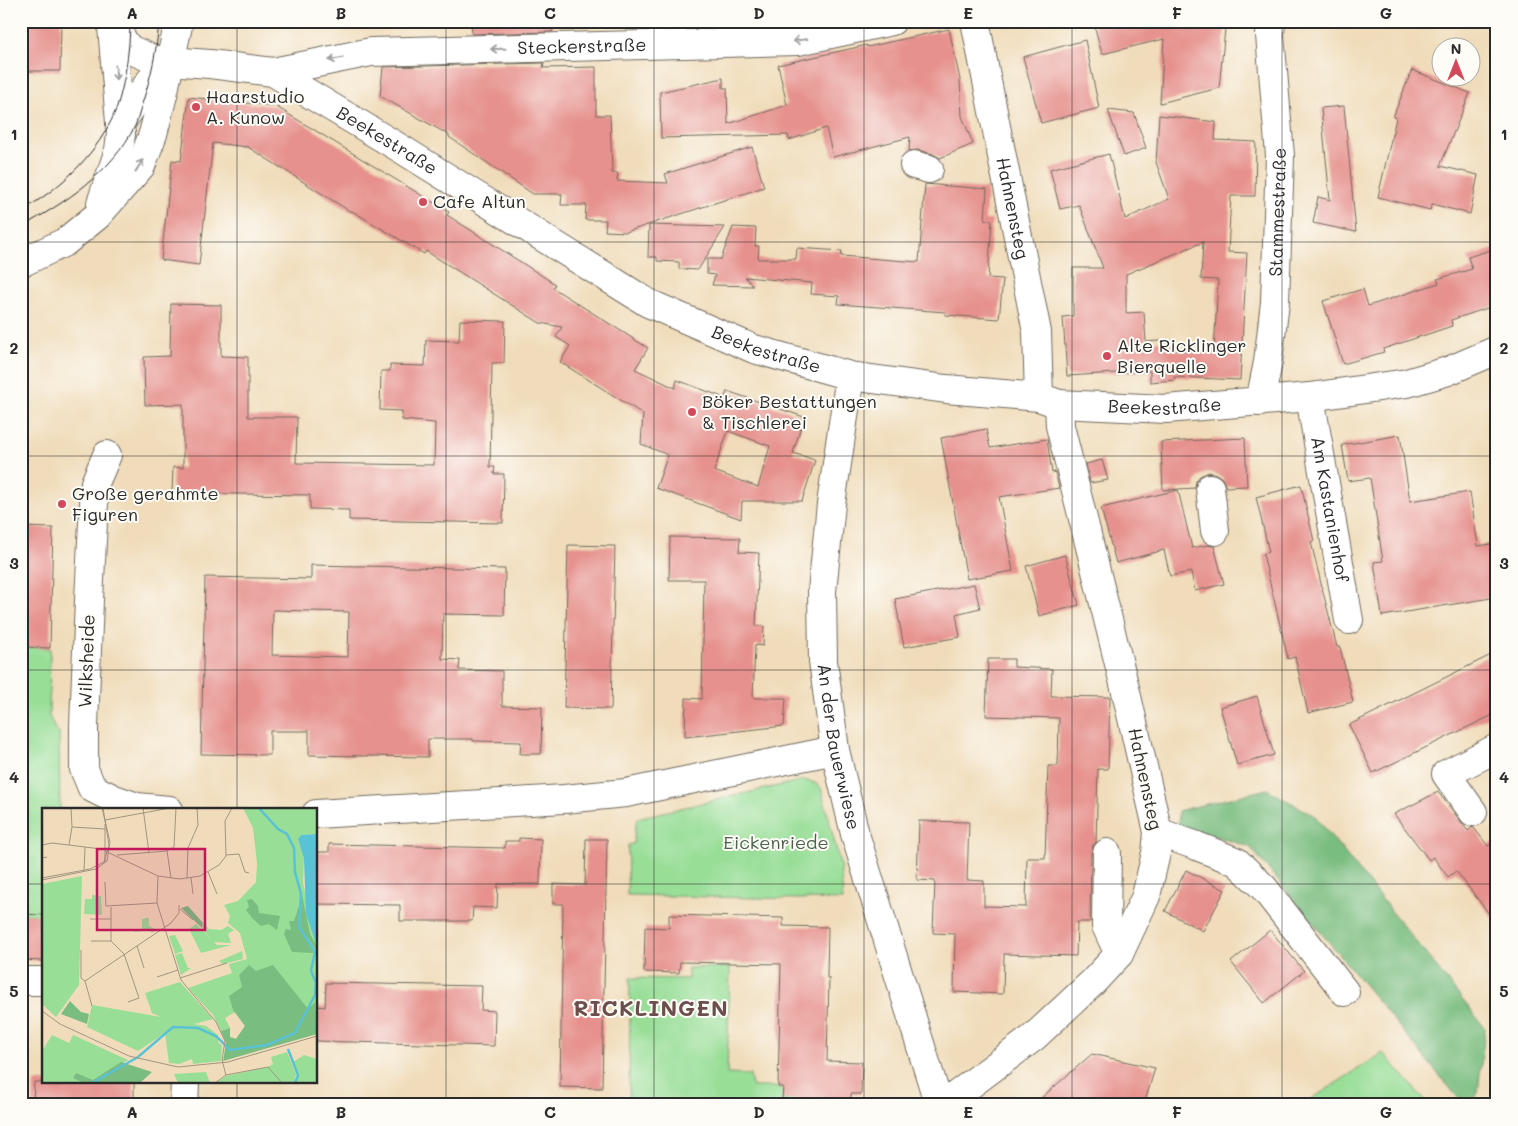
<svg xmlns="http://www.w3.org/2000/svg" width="1518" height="1126" font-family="Mali,sans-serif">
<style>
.green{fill:#98de97;stroke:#628461}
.forest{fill:#7abd80;stroke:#527456}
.building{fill:#e6918d;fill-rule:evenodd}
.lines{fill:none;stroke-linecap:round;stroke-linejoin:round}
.minor-casing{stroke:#70695d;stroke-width:30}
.minor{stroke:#fff;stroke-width:28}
.tram{stroke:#2b2b2b;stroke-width:1}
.oneway{stroke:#a0a0a0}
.grid{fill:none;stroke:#2b2b2b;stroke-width:1;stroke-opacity:0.55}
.poi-dot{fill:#d1495b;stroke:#fdfcf7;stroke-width:2}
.labels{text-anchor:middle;stroke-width:4;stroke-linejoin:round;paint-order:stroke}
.street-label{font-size:18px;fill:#2b2b2b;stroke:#fdfcf7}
.poi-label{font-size:18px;fill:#2b2b2b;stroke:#fdfcf7;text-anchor:start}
.park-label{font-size:18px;fill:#4c614b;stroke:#fdfcf7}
.district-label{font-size:22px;font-weight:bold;letter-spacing:1px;fill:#6c4f4d;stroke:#fdfcf7}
.inset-river{fill:none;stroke:#59c2d5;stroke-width:2.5}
.inset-road{fill:none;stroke:#a19581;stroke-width:1}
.view{fill:#c2185b;fill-opacity:0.15;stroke:#c2185b;stroke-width:2.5}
.inset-edge{fill:none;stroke:#2b2b2b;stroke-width:2.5}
.neatline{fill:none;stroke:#2b2b2b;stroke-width:2}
.grid-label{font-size:16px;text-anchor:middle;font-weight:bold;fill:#2b2b2b}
</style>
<rect width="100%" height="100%" fill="#fdfcf7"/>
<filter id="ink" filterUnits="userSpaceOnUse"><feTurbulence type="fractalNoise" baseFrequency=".02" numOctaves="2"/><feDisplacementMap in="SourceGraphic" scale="10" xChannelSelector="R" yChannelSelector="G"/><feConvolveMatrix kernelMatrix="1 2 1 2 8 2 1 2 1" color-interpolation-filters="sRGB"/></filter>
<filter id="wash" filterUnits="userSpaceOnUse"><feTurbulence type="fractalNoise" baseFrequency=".0096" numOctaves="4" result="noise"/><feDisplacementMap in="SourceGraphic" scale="20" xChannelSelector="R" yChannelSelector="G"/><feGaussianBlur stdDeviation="1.12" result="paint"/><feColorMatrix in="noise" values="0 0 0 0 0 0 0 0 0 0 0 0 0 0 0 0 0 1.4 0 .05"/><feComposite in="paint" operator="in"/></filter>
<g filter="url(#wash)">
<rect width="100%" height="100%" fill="#f0dcba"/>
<path class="green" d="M21,647L50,648L49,716L57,733H59L60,810H44V915L21,914Z
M804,780L815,783L821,788L840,864L843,900L627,895L628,845L633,844L637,818Z
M730,967L727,1074L750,1075L752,1087H783L782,1099L796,1100V1105H629L630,978L688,979V968Z
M1383,1053L1429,1105H1302Z"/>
<path class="forest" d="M1267,789L1315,816L1485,1028L1478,1093L1470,1105H1464L1250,847L1179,825L1178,811Z"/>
<g id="blocks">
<path class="building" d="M21,21L61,22L60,71H21Z
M471,21H554L552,32L472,34Z
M1093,21H1207V27L1225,29L1219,88L1160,103L1164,39L1102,54Z
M949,29L960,80L962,116L973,144L940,158L933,154L918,150L909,151L910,137L833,157L826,128L789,140L788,135L661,138L660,92L723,78V88H727L728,124L787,105L778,65L867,45V47Z
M1085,40L1099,108L1041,123L1023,57Z
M544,63L543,68L596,67V115H610L612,173H618L617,181L668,183L665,174L752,147L764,187L626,232L605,231L606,220H585L586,205H561L562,194H533L449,137V135L380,96L383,67Z
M1412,70L1470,93L1440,166L1478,175L1470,214L1432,204L1430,210L1378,197L1396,118L1393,117Z
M189,97L275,106L449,212L447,215L555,284L553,288L648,348L635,369L675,388L677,380L725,398L727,391L804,417L793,453L815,460L802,501H742L741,519L656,488L668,455L641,444L643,414L560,362L570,346L556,337L562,327L540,323L426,251L424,254L352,211L351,212L248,147L213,143L199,265L161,260L172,160L181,161ZM728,431L770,446L758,487L714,471Z
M1344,106L1356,232L1313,223L1318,197L1330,200L1321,108Z
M1108,110L1134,113L1146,148L1124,156Z
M1159,115L1216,122L1215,140L1256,142L1255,196H1231L1228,252L1247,253L1240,380L1174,377L1175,380L1150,382V371L1067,376L1063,317L1073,316V268H1103L1079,205L1060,209L1050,169L1109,154L1125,219L1169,199L1156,162ZM1203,242L1201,279L1218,280L1214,352L1173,350L1172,340L1146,342L1144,312L1126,313V274Z
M925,184L987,189L985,220H992L988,278L1003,279L999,319L945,315V312L838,304L839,296L811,294L812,283L745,277L753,286L712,285L715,275L707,274V259H721L733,227L756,228L755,246H759L758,259H796L797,248L842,251L841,256L919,262Z
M649,225L725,227L698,270L679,269V262L657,261V257H648Z
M1497,248V305L1451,320L1452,326L1383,349L1384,352L1343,364L1323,301L1363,289L1368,306L1439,283L1437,279L1472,269L1468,257Z
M171,304L221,305V356L248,357V417H297L296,463L434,465L435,423L402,420V411L380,410L381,371H390V365L425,366L426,340L459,341L460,320L505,321L504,363H492L490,467H495L494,474H504L503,523L349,520V510L310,509V495L172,493L173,467L183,468V404L145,405L144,357L170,356Z
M986,429L990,448L1047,439L1052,473L1055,472L1059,488L999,497L1013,571L967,579L941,438Z
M1400,435L1410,501L1470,492L1478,546L1497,543V597L1382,616L1374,562L1383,561L1370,478L1348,481L1342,445Z
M1245,438L1247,486L1226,487L1222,478L1216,474L1209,472L1200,476L1196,481L1195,488L1163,490L1161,442Z
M1102,460L1108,480L1090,483L1086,464Z
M1301,485L1314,541L1311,542L1324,596L1337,647H1340L1353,702L1308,713L1295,657L1288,659L1276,608L1263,554L1269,552L1256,497Z
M1178,490L1192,548L1208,545L1214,546L1224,584L1195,591L1191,572L1170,576L1164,550L1116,563L1101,508Z
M21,527L53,528L50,648L21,647Z
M670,537L740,538L739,552L759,553L756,626H764L763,646L755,645L753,698H786L784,726L685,737L686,698L702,699L704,580H669Z
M568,545L615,546L611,709L564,708Z
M1065,555L1079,605L1039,616L1026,566Z
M311,565L505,569L504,615L443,614L442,659L460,660L459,670L502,671V706L542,707L541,754H520L521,742L473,741V739H428V757L309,755V731H270V755L201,754L205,577L311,579ZM273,610L349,612L348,657L272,655Z
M974,584L980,608L956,614L960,637L904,647L895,599Z
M1497,652V713L1373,773L1349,725Z
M988,659H1014V667L1052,669L1051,696L1110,697L1108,769H1098L1096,843L1093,845L1091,853L1090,922H1077L1076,956L1004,954L1003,994L954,992L955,934L933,933L935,881L917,880L919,821L969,822L967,880L984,881V906L1026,907L1027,858H1045L1048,766H1058L1059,718L986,716Z
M1257,696L1274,755L1237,765L1220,707Z
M1438,792L1468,831L1472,827L1474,828L1488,846L1497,840V924L1456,871L1448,877L1433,857L1429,860L1394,814Z
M519,838L541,839L540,884H498L497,908L473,907L472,921H400V905L316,904V852H329V844L505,848V841H519Z
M586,839H607L602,1088L560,1087L563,904H553V884L585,885Z
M1186,870L1225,890L1203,931L1165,911Z
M21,914L44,915V961L21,960Z
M669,915L783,918V926L828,927L827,978H829L827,1061L862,1062L861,1094H851V1100H832V1105H796V1100L782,1099L783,1087H778L781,964L680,962L679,973L644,972L645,927L669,928Z
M1270,930L1304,971L1264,1003L1231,962Z
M326,983L482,986L481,1010L495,1011L494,1046L316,1041V1006L325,1007Z
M1092,1054L1155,1068L1144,1105H1033Z
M34,1082H134V1105H33Z"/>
</g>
</g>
<g filter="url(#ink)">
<use href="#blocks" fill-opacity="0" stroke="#70695d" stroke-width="1"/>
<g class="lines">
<defs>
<g id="minor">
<path id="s1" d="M975,21L1037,332L1039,397"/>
<path id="s2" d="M112,24L129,49L155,60L210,64L273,72L403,150L648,303L754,349L850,376L946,389L1039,397L1059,404L1166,409L1310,397L1407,383L1448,371L1497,350"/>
<path id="s3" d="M273,72L371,52L798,41L892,21"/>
<path d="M120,124L150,81L171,61"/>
<path d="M914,165L929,169"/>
<path d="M101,203L119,150L121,134L112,27"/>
<path d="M21,263L65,242L97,216L141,166L153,134L163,95L179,21"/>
<path id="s4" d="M850,376L831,504L822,591L823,661L835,750L855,834L939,1105"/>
<path id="s5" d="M1310,397L1349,620"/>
<path id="s6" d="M1260,402L1268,362L1275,302L1280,156L1270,35L1271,21"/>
<path d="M107,455L95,483L89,600L84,725V769L92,788L114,799L137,807L169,810"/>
<path d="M1210,488L1215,531"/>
<path d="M1473,812L1446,774L1497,748"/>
<path d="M316,814L564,799L626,793L835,750"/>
<path d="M1158,832L1197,846L1237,862L1264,888L1345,992"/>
<path d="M1107,853L1106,926L1119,954"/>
<path d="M21,981H44"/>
<path d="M184,1105L185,1082"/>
<path d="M943,1105L1034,1037L1093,982L1119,954L1146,896L1156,853L1158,832L1126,692L1060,426L1059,404"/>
</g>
</defs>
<use href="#minor" class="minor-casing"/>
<use href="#minor" class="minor"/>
<path class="tram" d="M21,211C58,190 93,158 112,119C124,94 130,49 130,21
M21,227C65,203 112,172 135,126C138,119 140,111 142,104C151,77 157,50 159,21"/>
</g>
<defs><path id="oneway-shaft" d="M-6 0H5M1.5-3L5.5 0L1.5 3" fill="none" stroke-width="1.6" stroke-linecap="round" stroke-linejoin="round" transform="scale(1.25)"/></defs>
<g class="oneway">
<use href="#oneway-shaft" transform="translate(800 40) rotate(172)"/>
<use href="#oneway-shaft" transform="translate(498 49) rotate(179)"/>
<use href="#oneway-shaft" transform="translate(336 59) rotate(169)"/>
<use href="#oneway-shaft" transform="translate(116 73) rotate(86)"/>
<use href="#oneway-shaft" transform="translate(139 166) rotate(-58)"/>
</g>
</g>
<path class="grid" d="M237,21V810M446,21V1105M654,21V1105M864,21V1105M1072,21V1105M1282,21V1105M21,242H1497M21,456H1497M21,670H1497M21,884H44M316,884H1497M237,1082V1105"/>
<g class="poi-dot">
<circle cx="196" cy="107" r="5"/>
<circle cx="423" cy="202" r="5"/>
<circle cx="1107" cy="356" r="5"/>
<circle cx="692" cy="412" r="5"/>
<circle cx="62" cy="504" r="5"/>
</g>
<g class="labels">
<g class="street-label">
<text dy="6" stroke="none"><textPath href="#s3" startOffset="311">Steckerstraße</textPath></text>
<text dy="6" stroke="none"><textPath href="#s2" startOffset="310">Beekestraße</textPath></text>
<text dy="6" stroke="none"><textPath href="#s1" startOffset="191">Hahnensteg</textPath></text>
<text dy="6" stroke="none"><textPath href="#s6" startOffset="191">Stammestraße</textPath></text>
<text dy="6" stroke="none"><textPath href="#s2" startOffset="745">Beekestraße</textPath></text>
<text dy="6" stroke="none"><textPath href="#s2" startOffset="1150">Beekestraße</textPath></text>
<text dy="6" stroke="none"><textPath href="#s5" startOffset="114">Am Kastanienhof</textPath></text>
<text transform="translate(87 661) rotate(-88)" y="6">Wilksheide</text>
<text dy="6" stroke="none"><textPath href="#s4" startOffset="374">An der Bauerwiese</textPath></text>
<text transform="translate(1145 779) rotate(78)" y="6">Hahnensteg</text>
</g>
<g class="poi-label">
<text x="206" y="103">Haarstudio<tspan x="206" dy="21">A. Kunow</tspan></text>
<text x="433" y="208">Cafe Altun</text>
<text x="1117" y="352">Alte Ricklinger<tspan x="1117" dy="21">Bierquelle</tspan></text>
<text x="702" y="408">Böker Bestattungen<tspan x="702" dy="21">&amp; Tischlerei</tspan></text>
<text x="72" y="500">Große gerahmte<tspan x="72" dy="21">Figuren</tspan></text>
</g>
<g class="park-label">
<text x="776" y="849">Eickenriede</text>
</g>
<g class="district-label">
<text x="651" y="1016">RICKLINGEN</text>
</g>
</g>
<g transform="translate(42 808)">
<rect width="275" height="275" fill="#f0dcba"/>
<path d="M201,0H275V26L259,27L256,31L262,51L261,75L275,138V226L183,239L188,229L194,231L203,218L195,203L183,210L188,220L179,223L171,207L146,180L190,165L187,156L205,151L198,125L186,115L188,108L182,97L196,93L214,74L215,55L211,20ZM40,68L37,177L14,209L0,196V76ZM50,87L59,88L60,107L42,106L43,91H50ZM104,110H107V118L115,122L109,125V122L92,124V121H100V111ZM162,115L167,121L179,122L186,118L192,122L186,126L189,135L172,134L160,121ZM154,116L175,137H189L159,145L147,121ZM133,127L141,143L133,146L127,128ZM200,143L201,151L181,156L177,153ZM140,145L146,160H149L139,167L133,147ZM138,174L171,211L152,216L164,218L176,227V234L180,238L179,253L151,256L150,251L137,256L127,255L123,225L96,243L45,219L50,197L119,209L110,205L103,185ZM10,227L27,235L31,227L86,252L51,273L31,270L41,275H0V243ZM245,244L254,266L252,275H174L184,268L225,259L231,256L229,249ZM262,247L275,251V275H253L256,267L251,254ZM164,264L168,275H136L132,266Z" fill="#98de97"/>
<path d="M260,87L268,126L275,138L274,142L258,119ZM210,91L216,98L217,105L238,108L235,122L227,116L219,118L211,111L204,102L207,99L205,92ZM258,95L256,119L272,145L250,144L242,126L244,121L249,122L247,113H252ZM146,98L161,115L160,120L139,100ZM207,157L214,163L231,157L266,201L273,194L275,226L181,253L184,235L179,223L188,220V229L194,231L203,218L191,202L187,188L200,179L197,167ZM28,193L39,204L47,206L45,216L19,206ZM79,254L110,264L98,275H41L31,270L34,265L51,272Z" fill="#7abd80"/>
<path d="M275,26V138L264,106L262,51L256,31L259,27Z" fill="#59c2d5"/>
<path class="inset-river" d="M246,241L256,267L253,275M50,275L96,249L131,219L156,220L174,228L188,242L225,237L253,225L273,187L274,175L269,163L273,144L257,119L259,86L253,64L252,40L245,26L236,21L217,0"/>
<path class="inset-road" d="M29,0L30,19L63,21M101,0L107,45M63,12L128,0M0,37L10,35L43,39L42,64M0,37V50L5,49M27,37L30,19M43,39L59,41M63,43L116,68L138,71L158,68L177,57L184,48L183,13L190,0M125,43L129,70M75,47L125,43L132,39L134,0M184,47L197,46L203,64L207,65M63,55V16M166,64L175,86M116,68L115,95L139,172L174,214L183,233L180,252L184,267M0,70L48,61L62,54L67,37L61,0M145,70L146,40L156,17L155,0M149,70L151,86M0,72L54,61L65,53L68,34L60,0M63,74L64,98L115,95M69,99V133L82,146L97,190L86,194M138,101L151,112M48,111H69M49,133H69M95,138L102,160M39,142V170L43,173L50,198M115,169L136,162M138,170L185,155M43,173L129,115L137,105V97M0,203L18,216L87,248L136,259L186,254L275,228M173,275L184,267L226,259L240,275"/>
<path class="view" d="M55,41H163V122H55Z"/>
<rect width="275" height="275" class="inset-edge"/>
</g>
<rect width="1518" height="1126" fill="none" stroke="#fdfcf7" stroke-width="55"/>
<g transform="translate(1456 62)"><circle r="24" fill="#fdfcf7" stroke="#a9a8a5"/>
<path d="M0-4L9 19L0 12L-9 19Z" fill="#d1495b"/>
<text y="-8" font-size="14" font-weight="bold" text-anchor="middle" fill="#2b2b2b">N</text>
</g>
<rect x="28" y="28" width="1462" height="1070" class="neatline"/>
<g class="grid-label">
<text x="132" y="19">A</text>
<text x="341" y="19">B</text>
<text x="550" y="19">C</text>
<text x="759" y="19">D</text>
<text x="968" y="19">E</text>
<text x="1177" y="19">F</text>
<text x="1386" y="19">G</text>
<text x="14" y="140">1</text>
<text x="1504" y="140">1</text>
<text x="14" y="354">2</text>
<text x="1504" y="354">2</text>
<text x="14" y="569">3</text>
<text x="1504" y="569">3</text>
<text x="14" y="783">4</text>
<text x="1504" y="783">4</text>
<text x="14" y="997">5</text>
<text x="1504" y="997">5</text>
<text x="132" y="1118">A</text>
<text x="341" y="1118">B</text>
<text x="550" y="1118">C</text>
<text x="759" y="1118">D</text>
<text x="968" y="1118">E</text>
<text x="1177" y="1118">F</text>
<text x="1386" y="1118">G</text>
</g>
</svg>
